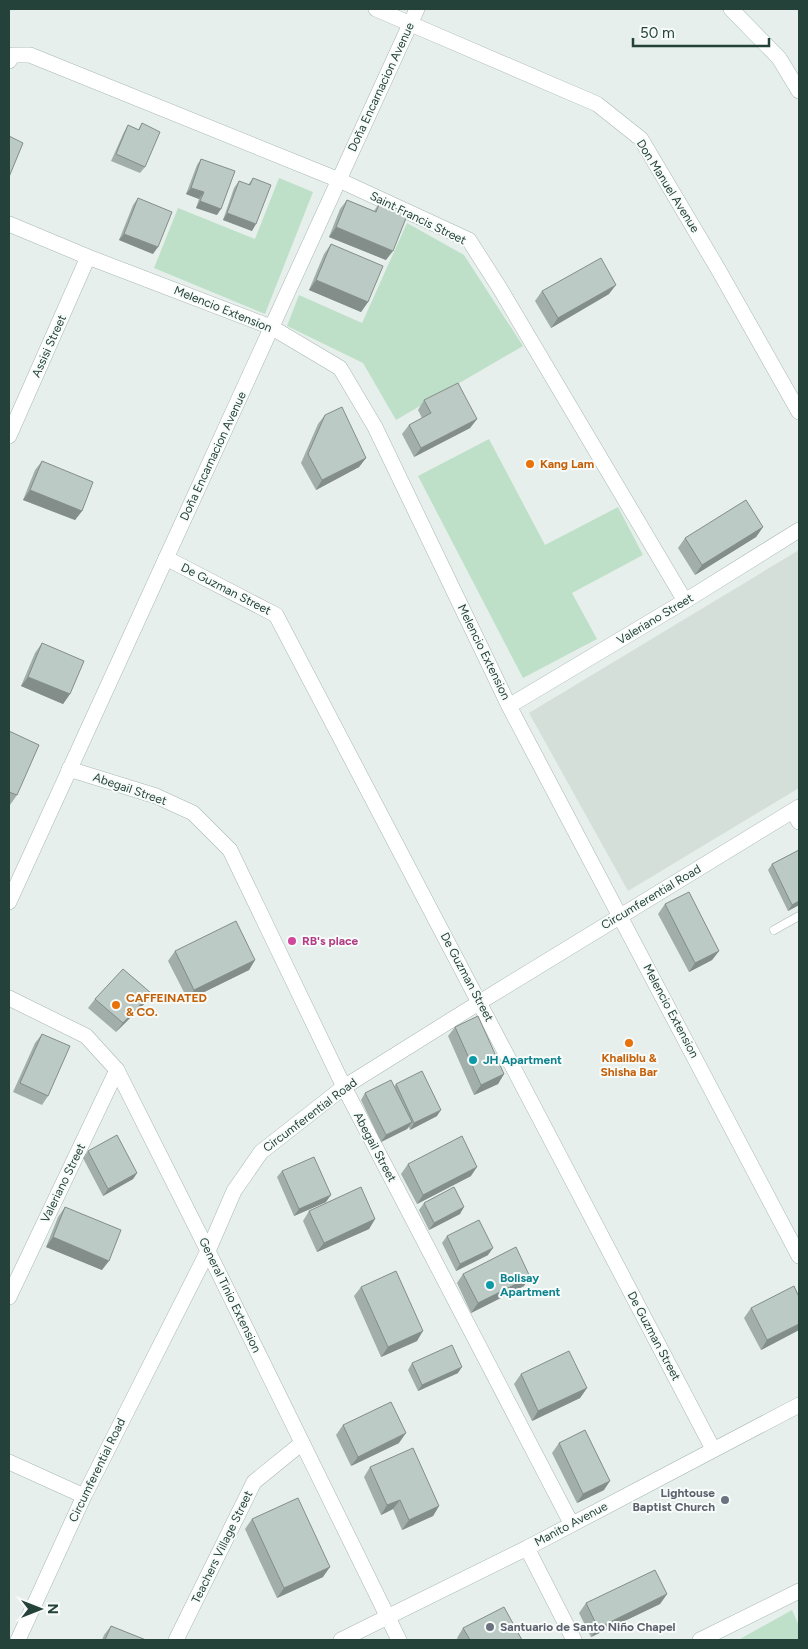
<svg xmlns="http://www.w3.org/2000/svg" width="808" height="1649" font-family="Figtree,sans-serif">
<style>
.built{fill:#d4dfda}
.green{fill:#bfe0c8}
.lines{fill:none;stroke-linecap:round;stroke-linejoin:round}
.service-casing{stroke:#a8b8b2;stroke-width:9}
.minor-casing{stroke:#a8b8b2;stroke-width:16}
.tertiary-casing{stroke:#a8b8b2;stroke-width:16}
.secondary-casing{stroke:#a4bbb3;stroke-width:16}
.service{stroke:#fff;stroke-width:8}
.minor{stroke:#fff;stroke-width:15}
.tertiary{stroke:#fff;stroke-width:15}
.secondary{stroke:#fff;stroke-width:15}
.wall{fill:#a1aea9}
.shaded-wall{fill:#838d89}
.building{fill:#bbcac4;stroke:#838d89}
.food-dot{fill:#e8710a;stroke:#f7fbf9;stroke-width:2}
.hotel-dot{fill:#d1479c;stroke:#f7fbf9;stroke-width:2}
.culture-dot{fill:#0f9aa8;stroke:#f7fbf9;stroke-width:2}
.worship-dot{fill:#6b7280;stroke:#f7fbf9;stroke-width:2}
.labels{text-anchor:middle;stroke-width:4;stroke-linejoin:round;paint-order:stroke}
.street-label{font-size:12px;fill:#24423a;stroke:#f7fbf9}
.food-label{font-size:12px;font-weight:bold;fill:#c56008;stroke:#f7fbf9;text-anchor:start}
.hotel-label{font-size:12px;font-weight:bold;fill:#b23c85;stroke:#f7fbf9;text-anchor:start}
.culture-label{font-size:12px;font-weight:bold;fill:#0d838f;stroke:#f7fbf9;text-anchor:start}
.worship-label{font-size:12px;font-weight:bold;fill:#5b616d;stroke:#f7fbf9;text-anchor:end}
</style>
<rect width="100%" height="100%" fill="#e6efeb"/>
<path class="built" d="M799,550V788L628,891L529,713Z"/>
<path class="green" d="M279,178L313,192L265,314L154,268L178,208L255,239Z
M407,223L464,255L523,346L396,420L363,363L287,326L299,295L362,323Z
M489,439L545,545L618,507L643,555L572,593L597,639L523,678L418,476Z
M792,1610L799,1626V1640H738Z"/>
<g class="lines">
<defs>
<path id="service" d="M774,930L799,916"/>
<path id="minor" d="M376,9L597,104L641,139L718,269L799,412
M9,61L13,55H30L339,180L469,240L499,287L685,601
M9,436L88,257
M166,558L276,615L713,1449
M509,706L685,601L799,530
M69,769L156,796L193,813L230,850L344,1087L571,1523
M793,811L799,822
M9,1297L117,1070
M9,1462L84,1496
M527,1548L574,1640
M176,1640L254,1482L302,1443
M341,1640L527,1548L799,1405
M700,1640L799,1591"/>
<path id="tertiary" d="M9,224L88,257L271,327L340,368L375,427L509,706L799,1256
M9,902L417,9
M9,998L86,1036L117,1070L208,1251L399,1640
M18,1640L84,1496L208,1251L234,1191L261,1152L344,1087L480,1002L799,807"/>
<path id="secondary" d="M731,9L779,58L799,91"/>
</defs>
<use href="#service" class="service-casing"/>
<use href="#minor" class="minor-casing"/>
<use href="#tertiary" class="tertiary-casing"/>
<use href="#secondary" class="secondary-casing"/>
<use href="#service" class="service"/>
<use href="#minor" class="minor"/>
<use href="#tertiary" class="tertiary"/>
<use href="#secondary" class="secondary"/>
</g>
<path class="wall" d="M142,123L145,167L140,173L111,161L124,132L128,125L138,130Z
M201,159L217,215L196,208L199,199L186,194L197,165Z
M253,178L252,231L223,220L234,188L239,181L248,185Z
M138,198L153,254L119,240L133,205Z
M347,200L374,211L380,202L386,260L329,237L340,209Z
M331,244L368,302L361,312L309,290L324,254Z
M542,291L609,294L551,328L535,301Z
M424,400L477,419L470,428L414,457L402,434L409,425L422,418L418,410Z
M325,415L366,458L359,467L316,490L301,463L318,424Z
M42,461L82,511L75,520L23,500L35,470Z
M763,527L756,537L695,575L678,548L685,538Z
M42,643L70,694L63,704L21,686L35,653Z
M9,731L17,795L10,805L9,804Z
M799,850V905L788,911L768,870L772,864Z
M665,904L719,951L712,960L689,972L658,914Z
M175,951L255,960L249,970L188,1000L168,961Z
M95,999L145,1003L116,1032L88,1008Z
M455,1027L504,1074L498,1084L474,1095L448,1036Z
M42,1034L48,1096L42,1105L13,1092L35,1043Z
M396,1084L437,1116L410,1130L409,1127L407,1129L381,1142L361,1100L365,1093L394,1087Z
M88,1151L137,1173L133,1179L103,1196L83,1158Z
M408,1164L471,1176L417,1204L401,1174Z
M282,1171L326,1202L294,1216L277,1177Z
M424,1203L460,1214L429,1230L419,1210Z
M65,1207L102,1270L46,1247L58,1217Z
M309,1211L375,1219L369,1229L317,1252L303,1221Z
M447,1236L488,1255L456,1271L442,1243Z
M463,1274L524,1286L471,1313L457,1283Z
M361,1287L417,1341L381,1357L354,1296Z
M799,1297V1330L761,1350L744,1318L751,1308Z
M412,1363L458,1373L418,1391L408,1370Z
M521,1374L587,1388L580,1398L532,1421L514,1384Z
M343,1425L399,1443L351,1466L336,1435Z
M559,1443L604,1490L577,1503L552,1453Z
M370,1467L439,1506L433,1516L402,1530L393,1509L381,1515L364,1477Z
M252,1519L323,1577L277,1598L245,1529Z
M667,1594L660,1604L591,1637L579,1613L586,1603Z
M111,1626L146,1640H102L104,1635Z
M463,1628L522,1640H458L457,1638Z"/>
<path class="shaded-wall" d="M191,188L204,192L199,199L186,194Z
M200,201L221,209L217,215L196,208Z
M227,213L256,224L252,231L223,220Z
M336,227L393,251L386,260L329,237Z
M124,234L158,247L153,254L119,240Z
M316,280L368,302L361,312L309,290Z
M616,285L609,294L551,328L558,318Z
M477,419L470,428L414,457L421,448Z
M366,458L359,467L316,490L322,480Z
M30,490L82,511L75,520L23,500Z
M763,527L756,537L695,575L702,565Z
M28,677L70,694L63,704L21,686Z
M799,901V905L788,911L792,905Z
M719,951L712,960L689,972L695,963Z
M255,960L249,970L188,1000L194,990Z
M151,993L145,1003L116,1032L123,1023Z
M504,1074L498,1084L474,1095L481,1085Z
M441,1110L437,1116L410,1130L414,1123Z
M412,1122L407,1129L381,1142L386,1135Z
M477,1167L471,1176L417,1204L423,1195Z
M137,1173L133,1179L103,1196L108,1189Z
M331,1195L326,1202L294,1216L299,1209Z
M464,1207L460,1214L429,1230L434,1223Z
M375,1219L369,1229L317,1252L324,1243Z
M53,1237L109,1261L102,1270L46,1247Z
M493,1248L488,1255L456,1271L460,1264Z
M530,1277L524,1286L471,1313L478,1303Z
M799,1324V1330L761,1350L767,1340Z
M423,1331L417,1341L381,1357L388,1347Z
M462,1367L458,1373L418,1391L422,1385Z
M587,1388L580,1398L532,1421L538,1411Z
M406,1433L399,1443L351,1466L358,1457Z
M610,1481L604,1490L577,1503L583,1494Z
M400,1500L393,1509L381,1515L387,1505Z
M439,1506L433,1516L402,1530L409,1520Z
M330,1567L323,1577L277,1598L284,1588Z
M667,1594L660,1604L591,1637L598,1628Z"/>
<path class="building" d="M142,123L160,132L145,167L116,154L128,125L139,130Z
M9,136L23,143L9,177Z
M201,159L235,171L221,209L200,201L204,192L191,188Z
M253,178L271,185L256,224L227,213L239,181L250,185Z
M138,198L172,212L158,247L124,234Z
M347,200L376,212L380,202L408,213L393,251L336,227Z
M331,244L383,266L368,302L316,280Z
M601,258L616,285L558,318L542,291Z
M458,383L477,419L421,448L409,425L431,413L424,400Z
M342,407L366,458L322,480L308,454L325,415Z
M42,461L93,482L82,511L30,490Z
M746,500L763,527L702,565L685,538Z
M42,643L84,661L70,694L28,677Z
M9,731L39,745L17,795L9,792Z
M799,850V901L792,905L772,864Z
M689,892L719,951L695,963L665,904Z
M236,921L255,960L194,990L175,951Z
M123,969L151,993L123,1023L95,999Z
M478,1016L504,1074L481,1085L455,1027Z
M42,1034L70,1046L48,1096L20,1083Z
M422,1071L441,1110L414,1123L396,1084Z
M391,1080L412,1122L386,1135L365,1093Z
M117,1135L137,1173L108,1189L88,1151Z
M462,1136L477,1167L423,1195L408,1164Z
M314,1157L331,1195L299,1209L282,1171Z
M361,1187L375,1219L324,1243L309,1211Z
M454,1187L464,1207L434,1223L424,1203Z
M65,1207L121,1230L109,1261L53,1237Z
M479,1220L493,1248L460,1264L447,1236Z
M516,1247L530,1277L478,1303L463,1274Z
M396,1271L423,1331L388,1347L361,1287Z
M794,1286L799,1297V1324L767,1340L751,1308Z
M452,1345L462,1367L422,1385L412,1363Z
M569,1351L587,1388L538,1411L521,1374Z
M391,1402L406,1433L358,1457L343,1425Z
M585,1430L610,1481L583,1494L559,1443Z
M413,1448L439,1506L409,1520L400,1500L387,1505L370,1467Z
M298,1498L330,1567L284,1588L252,1519Z
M655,1570L667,1594L598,1628L586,1603Z
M504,1607L522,1640H470L463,1628Z
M111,1626L146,1640H105Z"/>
<g class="food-dot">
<circle cx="530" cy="464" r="5"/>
<circle cx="116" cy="1005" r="5"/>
<circle cx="629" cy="1043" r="5"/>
</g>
<circle class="hotel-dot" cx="292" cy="941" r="5"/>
<g class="culture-dot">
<circle cx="473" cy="1060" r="5"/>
<circle cx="490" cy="1285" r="5"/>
</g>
<g class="worship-dot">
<circle cx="725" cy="1500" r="5"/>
<circle cx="490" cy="1627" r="5"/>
</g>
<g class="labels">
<g class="street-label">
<text transform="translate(381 87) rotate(-65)" y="4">Doña Encarnacion Avenue</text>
<text transform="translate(668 186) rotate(58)" y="4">Don Manuel Avenue</text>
<text transform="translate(418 218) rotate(26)" y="4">Saint Francis Street</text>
<text transform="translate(223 309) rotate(22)" y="4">Melencio Extension</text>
<text transform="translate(49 346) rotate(-66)" y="4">Assisi Street</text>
<text transform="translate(213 456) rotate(-65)" y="4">Doña Encarnacion Avenue</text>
<text transform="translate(226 589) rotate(27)" y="4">De Guzman Street</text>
<text transform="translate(655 619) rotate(-31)" y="4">Valeriano Street</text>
<text transform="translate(484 652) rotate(64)" y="4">Melencio Extension</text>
<text transform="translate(130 789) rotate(19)" y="4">Abegail Street</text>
<text transform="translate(651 897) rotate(-31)" y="4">Circumferential Road</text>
<text transform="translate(467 977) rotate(62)" y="4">De Guzman Street</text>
<text transform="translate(671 1011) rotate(62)" y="4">Melencio Extension</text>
<text transform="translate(310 1115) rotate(-37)" y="4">Circumferential Road</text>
<text transform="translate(375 1147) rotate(62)" y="4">Abegail Street</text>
<text transform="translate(63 1183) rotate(-64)" y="4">Valeriano Street</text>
<text transform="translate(230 1295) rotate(64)" y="4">General Tinio Extension</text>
<text transform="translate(654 1336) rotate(62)" y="4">De Guzman Street</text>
<text transform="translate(97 1470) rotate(-64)" y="4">Circumferential Road</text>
<text transform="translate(571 1524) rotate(-28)" y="4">Manito Avenue</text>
<text transform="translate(222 1547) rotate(-64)" y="4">Teachers Village Street</text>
</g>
<g class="food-label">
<text x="540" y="468">Kang Lam</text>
<text x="126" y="1002">CAFFEINATED<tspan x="126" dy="14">&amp; CO.</tspan></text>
<text x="629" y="1062" text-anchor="middle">Khaliblu &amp;<tspan x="629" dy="14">Shisha Bar</tspan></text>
</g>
<g class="hotel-label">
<text x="302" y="945">RB's place</text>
</g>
<g class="culture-label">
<text x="483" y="1064">JH Apartment</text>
<text x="500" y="1282">Bolisay<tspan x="500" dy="14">Apartment</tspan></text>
</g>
<g class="worship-label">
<text x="715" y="1497">Lightouse<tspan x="715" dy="14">Baptist Church</tspan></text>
<text x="500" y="1631" text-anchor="start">Santuario de Santo Niño Chapel</text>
</g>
</g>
<rect width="808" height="1649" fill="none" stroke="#24423a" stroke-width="20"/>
<g transform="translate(40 1609) rotate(90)" stroke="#f7fbf9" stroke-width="4" paint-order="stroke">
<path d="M0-4L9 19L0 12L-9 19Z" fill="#24423a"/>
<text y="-8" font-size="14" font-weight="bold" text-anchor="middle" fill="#24423a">N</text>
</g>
<path d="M633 38v8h136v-8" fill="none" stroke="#24423a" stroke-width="2.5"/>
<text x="640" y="38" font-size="15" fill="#24423a" stroke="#f7fbf9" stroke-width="4" paint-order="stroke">50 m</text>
</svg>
